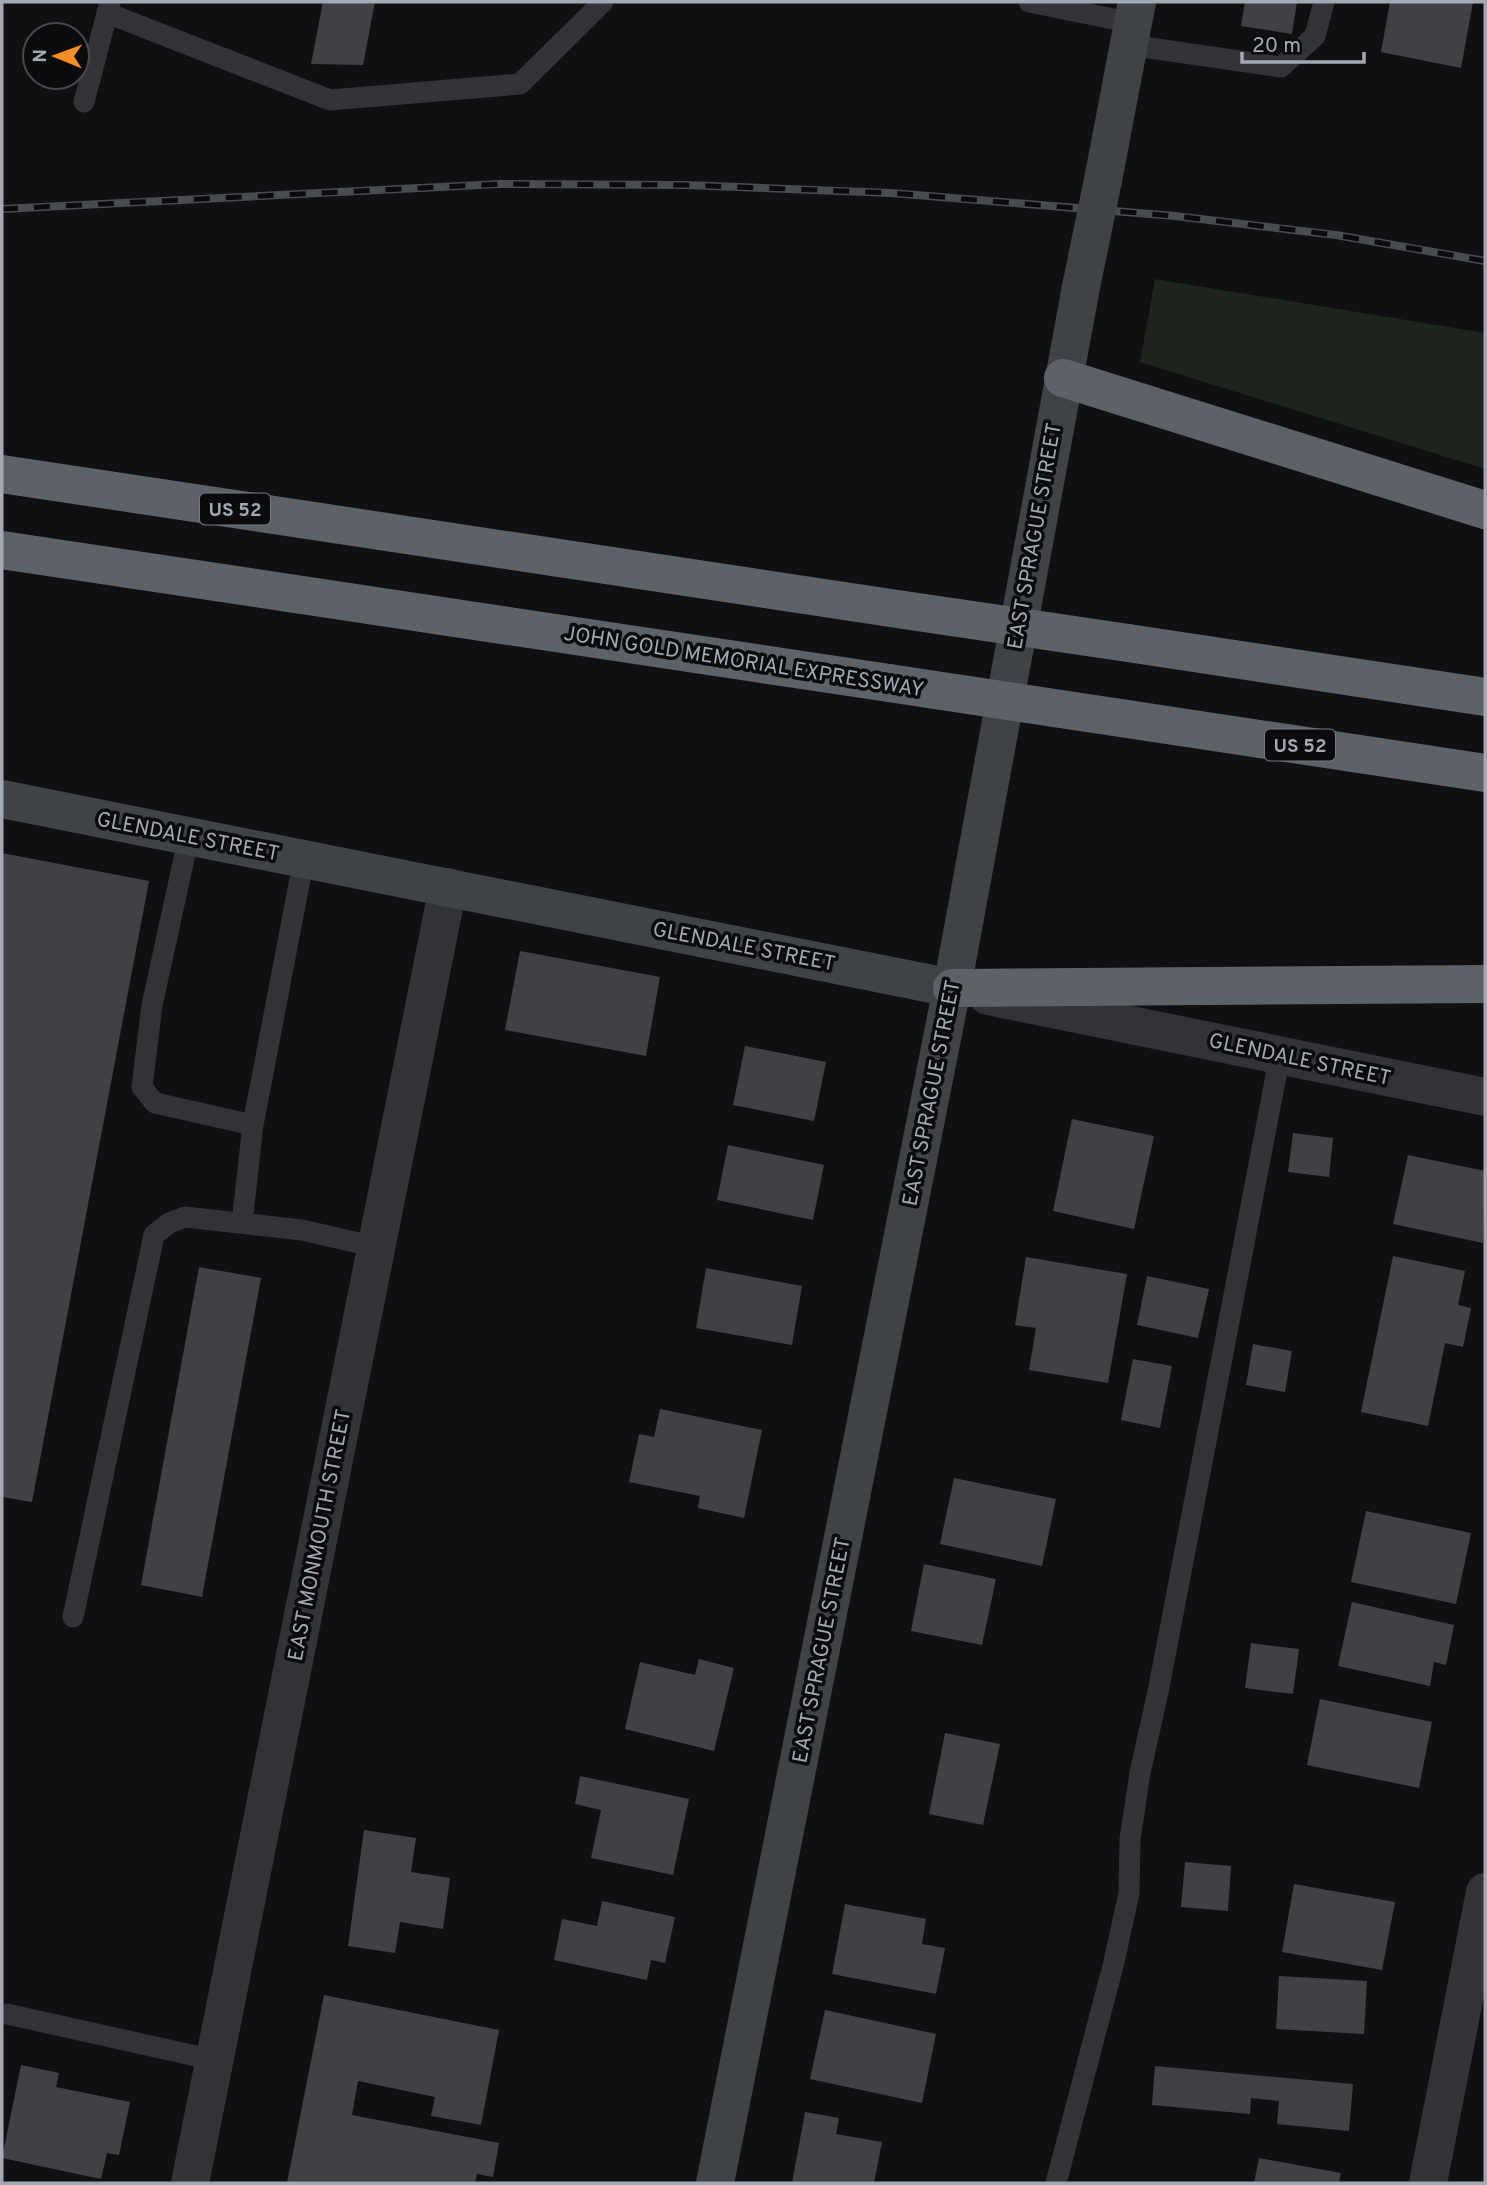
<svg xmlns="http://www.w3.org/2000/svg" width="1487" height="2185" font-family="Overpass,sans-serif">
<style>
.green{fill:#1d241d}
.building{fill:#3f4145}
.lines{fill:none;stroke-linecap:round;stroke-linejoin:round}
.lane{stroke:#313337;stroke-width:21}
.street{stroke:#313337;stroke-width:38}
.secondary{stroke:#3f4247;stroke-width:38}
.highway{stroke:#5d6268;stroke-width:38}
.rail-casing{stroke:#484b50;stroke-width:8}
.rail{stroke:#0b0b0d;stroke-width:5;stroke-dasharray:16;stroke-linecap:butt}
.secondary-bridge{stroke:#3f4247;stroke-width:38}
.highway-bridge{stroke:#5d6268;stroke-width:38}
.labels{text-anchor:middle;stroke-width:7;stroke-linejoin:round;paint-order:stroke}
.shield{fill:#0b0b0d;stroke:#747a81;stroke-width:2}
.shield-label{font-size:19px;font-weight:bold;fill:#a1a9b3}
.street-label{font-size:21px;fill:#a1a9b3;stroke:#0b0b0d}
</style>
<rect width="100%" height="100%" fill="#101012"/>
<path class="green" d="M1155,279L1485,333V469L1140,362Z"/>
<path class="building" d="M323,2H375L363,65L311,64Z
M1245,2H1297L1292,34L1241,26Z
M1390,2H1473L1461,68L1381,52Z
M2,853L149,881L32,1502L2,1497Z
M520,951L660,977L646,1056L505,1030Z
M745,1046L826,1062L814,1121L733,1105Z
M1072,1119L1154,1136L1134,1229L1053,1211Z
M1293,1133L1333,1138L1329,1177L1288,1172Z
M728,1145L824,1165L813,1220L717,1200Z
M1408,1155L1485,1171L1483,1243L1393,1224Z
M1393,1256L1465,1271L1458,1305L1471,1308L1463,1347L1445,1343L1428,1426L1361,1412Z
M1026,1257L1127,1274L1108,1383L1029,1370L1036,1328L1015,1325Z
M199,1267L261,1278L202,1597L141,1585Z
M706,1268L802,1286L792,1345L696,1328Z
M1147,1276L1209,1289L1198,1338L1137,1325Z
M1253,1344L1292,1351L1285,1392L1246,1385Z
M1133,1359L1172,1366L1160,1428L1121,1420Z
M660,1409L762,1430L744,1518L698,1508L700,1496L629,1482L639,1434L654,1437Z
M954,1478L1056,1499L1042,1566L940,1544Z
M1366,1511L1471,1533L1456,1604L1351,1582Z
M924,1564L996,1579L982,1645L911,1631Z
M1352,1602L1454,1625L1446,1665L1434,1662L1430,1686L1338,1666Z
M1251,1643L1299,1649L1293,1694L1245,1688Z
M699,1659L734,1668L714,1751L625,1729L640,1662L695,1675Z
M1320,1699L1432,1722L1419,1788L1307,1765Z
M945,1733L1000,1744L983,1825L929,1814Z
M580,1776L689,1799L673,1875L591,1858L601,1810L575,1804Z
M364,1830L416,1838L411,1872L450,1878L443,1929L400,1922L395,1953L348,1946Z
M1185,1862L1231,1866L1228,1911L1181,1907Z
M1294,1884L1395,1902L1382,1970L1282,1952Z
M602,1901L675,1917L665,1963L651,1960L647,1980L554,1960L562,1919L597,1926Z
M845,1904L926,1919L922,1944L945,1948L936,1994L832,1974Z
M1279,1976L1367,1981L1364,2034L1276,2029Z
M324,1995L499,2030L481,2125L431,2116L435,2097L358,2081L352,2115L499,2143L493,2177L477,2174L475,2183H287Z
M825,2010L936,2034L922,2103L810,2079Z
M21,2065L59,2073L56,2087L130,2102L119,2155L107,2153L101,2179L2,2158Z
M1155,2066L1353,2084L1349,2131L1277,2124L1279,2101L1251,2098L1250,2114L1152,2105Z
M805,2112L839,2118L836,2134L882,2142L874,2183H792Z
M1259,2158L1341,2173L1339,2183H1254Z"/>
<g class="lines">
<path class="lane" d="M1029,2L1133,23
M107,13L330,100L520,84L603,2
M1129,45L1281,67L1315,36L1324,2
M84,102L110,2
M189,836L152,1005L142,1087L155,1103L253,1125
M242,1223L253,1125L304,858
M73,1617L154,1235L169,1223L185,1217L302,1230L376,1247
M7,2014L214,2060
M1056,2183L1114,1962L1129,1893L1130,1839L1140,1773L1158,1692L1280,1055"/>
<path class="street" d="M988,996L1485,1097
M190,2183L448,887
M1428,2183L1485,1892"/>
<path class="secondary" d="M1103,180L1137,2
M2,799L952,988
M715,2183L952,988L1081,287"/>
<path class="highway" d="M1063,378L1485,510
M2,474L904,610
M2,550L889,683
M1128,643L1485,697
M1114,717L1485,773
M952,988L1485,984"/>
<defs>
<path id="rail" d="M2,209L500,184L686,185L891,193L1175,216L1336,235L1485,261"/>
</defs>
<use href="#rail" class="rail-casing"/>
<use href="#rail" class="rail"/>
<path class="secondary-bridge" d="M1081,287L1103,180"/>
<path class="highway-bridge" d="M904,610L1128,643
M889,683L1114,717"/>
</g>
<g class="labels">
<g class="shield">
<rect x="200" y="493.5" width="70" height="31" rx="5"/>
<rect x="1265" y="729.5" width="70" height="31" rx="5"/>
</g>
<g class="shield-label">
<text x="235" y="516">US 52</text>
<text x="1300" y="752">US 52</text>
</g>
<g class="street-label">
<text transform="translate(1034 536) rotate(-80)" y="7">EAST SPRAGUE STREET</text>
<text transform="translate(744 661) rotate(9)" y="7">JOHN GOLD MEMORIAL EXPRESSWAY</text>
<text transform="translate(188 836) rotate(11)" y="7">GLENDALE STREET</text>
<text transform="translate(744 946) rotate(11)" y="7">GLENDALE STREET</text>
<text transform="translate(1300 1059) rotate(12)" y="7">GLENDALE STREET</text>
<text transform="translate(931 1093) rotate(-79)" y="7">EAST SPRAGUE STREET</text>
<text transform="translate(319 1535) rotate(-79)" y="7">EAST MONMOUTH STREET</text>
<text transform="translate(821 1650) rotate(-79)" y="7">EAST SPRAGUE STREET</text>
</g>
</g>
<rect width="1487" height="2185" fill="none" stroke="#a1a9b3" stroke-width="7"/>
<g transform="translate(56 56) rotate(271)"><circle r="33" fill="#0b0b0d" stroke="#474a4f" stroke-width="2"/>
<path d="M0-5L12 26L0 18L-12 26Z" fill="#f58f25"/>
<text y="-10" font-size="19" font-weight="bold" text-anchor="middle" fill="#a1a9b3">N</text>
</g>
<path d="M1242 52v10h122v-10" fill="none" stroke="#a1a9b3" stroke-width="3.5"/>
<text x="1252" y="52" font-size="21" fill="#a1a9b3" stroke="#0b0b0d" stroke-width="5" paint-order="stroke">20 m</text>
</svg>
